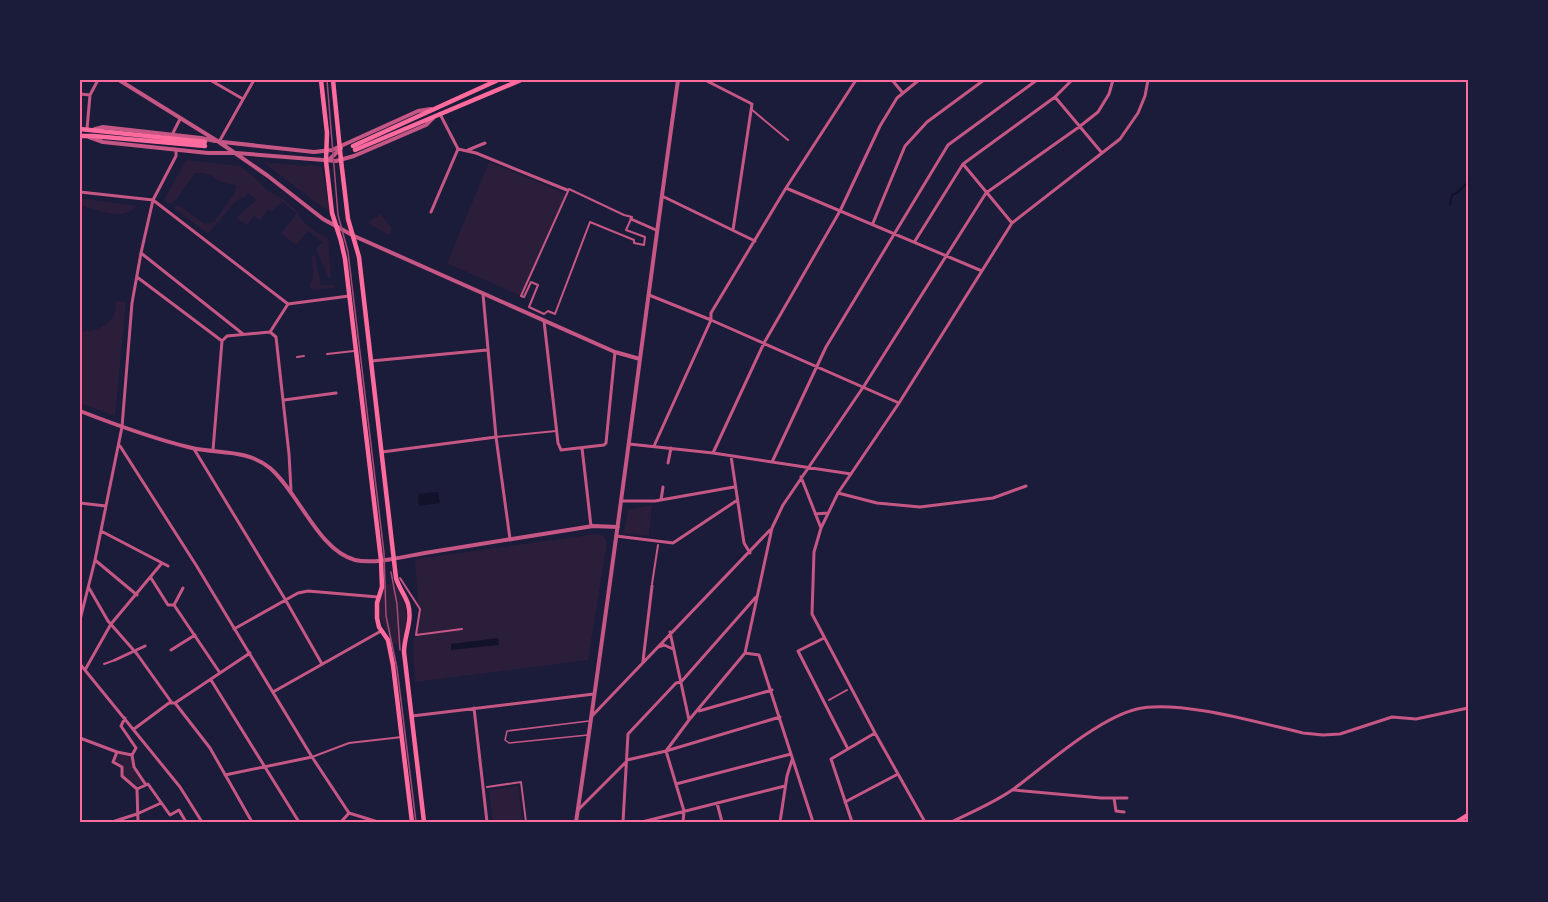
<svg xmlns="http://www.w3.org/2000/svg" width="1548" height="902" font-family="'Varela Round',sans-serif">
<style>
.green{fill:#2a1e3b}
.water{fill:#12122b}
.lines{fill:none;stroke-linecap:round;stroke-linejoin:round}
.stream{stroke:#12122b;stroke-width:2}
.service{stroke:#c65784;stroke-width:1.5}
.pedestrian{stroke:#c65784;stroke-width:2}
.minor{stroke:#c65784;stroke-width:3}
.tertiary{stroke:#c65784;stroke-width:4}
.secondary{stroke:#ff6b9d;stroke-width:4.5}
.primary{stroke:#ff6b9d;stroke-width:4.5}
.tram{stroke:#a44b75;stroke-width:1.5}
.neatline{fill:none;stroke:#ff6b9d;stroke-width:2}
</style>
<rect width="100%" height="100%" fill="#1b1b3a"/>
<path class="green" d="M186,160L240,166L253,176L268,191L283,199L298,212L301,219L314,231L328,238L331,277L329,279L316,249L323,242L308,231L296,245L281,233L297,213L282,202L271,212L268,210L260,220L254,216L247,225L236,218L256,200L248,193L245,197L236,201L208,234L174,208L178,205L205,224L214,222L234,194L236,186C233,184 229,184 226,183C211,179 216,173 195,173L176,200L169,204L164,200Z
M263,162L306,166L309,164L322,167L329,209L326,210Z
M489,162L567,194L521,296L447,263Z
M80,198L137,206C122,222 98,210 80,205Z
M381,214L392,229L390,235L372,226L368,222Z
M315,255L321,285H334L335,288L312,290L309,286L313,278L312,256Z
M116,301L126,302L115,416L80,403V331C91,332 108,328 114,315C116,312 115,305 116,301Z
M652,505L649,536L624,533L628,510Z
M596,534L605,537L607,543L588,660L415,682L413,645L419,613L415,559Z
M393,583C412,606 407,618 402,644L393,645C380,619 373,613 387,584Z
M118,754L131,756L133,767L143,784L139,786L123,775V765L115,761Z
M518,786L523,822H493L489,790Z"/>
<path class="water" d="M438,492L440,503L419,506L418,494Z
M498,638L499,645L451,650V644Z"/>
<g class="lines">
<path class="stream" d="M1450,204L1452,195L1458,192L1468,182"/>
<path class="service" d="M588,735L509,743L505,740L507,731L589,721"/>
<path class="pedestrian" d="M751,109L788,140
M569,189L624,215L632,217L626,230L645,237L644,245L634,243V240L590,222L555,314L548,311L544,314L529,307L538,285L531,282L524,297L521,296Z
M327,354L354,351
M297,357L304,356
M496,437L556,431
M400,578L420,609L416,635L462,629
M652,584L658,545
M104,664L115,660
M829,700L847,690
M312,757L349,743L402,737
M487,787L521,782L526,822"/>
<path class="minor" d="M210,80L243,99
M705,80L752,104L733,230
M892,80L902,92
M80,94L90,95
M1055,97L1102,153
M87,129L90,95L98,80
M172,135L180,119
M219,142L254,80
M458,149L476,153L567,190
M468,150L485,143
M963,164L1012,223
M786,188L982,271
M80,192L153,200L288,304
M662,196L755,241
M431,212L458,149L440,114
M631,219L656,230
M873,223L905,146L927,122L984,80
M915,241L963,164L1055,97L1072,80
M141,253L243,334
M137,277L222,341
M483,294L496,437L510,539
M649,295L711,320L899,403
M288,304L349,296
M544,321L558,443L561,450L604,445L606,443L615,352
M270,332L276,337L289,454L291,490
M270,332L288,304
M371,361L487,350
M284,400L336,393
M629,444L713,453L851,474
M120,446L196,565L312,757L349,813L378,822
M654,446L711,320V313L786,188L856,80
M582,448L591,526
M194,449L285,599L322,664
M213,450L222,341L227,336L270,332
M382,452L496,437
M713,453L764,343L840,211L880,126L897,98L919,80
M731,456L744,543L750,553
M772,462L826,347L948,145L1037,80
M668,463L671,448
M801,477L821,528
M838,493L877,503L920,507L993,498L1026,486
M661,500L663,487
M622,501H655L734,487
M80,503L106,506
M815,514L828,513
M101,531L168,566
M616,536L673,543L736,501
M95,560L137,595
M151,578L168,605H174L220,673
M89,588L108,621L137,654L172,703
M174,605L183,588
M80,620L95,560L122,427L132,303L141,253L153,200L176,156V150
M234,629L298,593L308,591L378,597
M670,632L689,720
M824,638L798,651L848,749
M658,647L664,645L673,649
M171,650L195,635
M745,653L759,655L813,822
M115,660L145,646
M643,661L652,586
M80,664L180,787L202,822
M85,670L111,624L162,563
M211,680L299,822
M273,692L381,631
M175,703L210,748L252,822
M474,708L487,822
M699,711L772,690
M412,716L594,694
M592,716L770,530
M125,718L121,726L136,748L132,755
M134,729L169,703H175L250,653
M80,738L117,752L132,755L134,767L146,785L137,789L122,776V767L113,762L117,752
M627,760L666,751L780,717
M225,775L312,757
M676,784L791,754
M146,785L148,784L170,815L179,810L186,822
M137,789L138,822
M1014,790L1101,798H1127
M1114,798L1116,811L1124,812
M845,802L898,774
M717,803L722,822
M578,810L626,762
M112,822L137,814L161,803
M341,822L349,813
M623,822L628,734L676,683L681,682L756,597
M642,822L785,786
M683,822L684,811L666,751L689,720L745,653L772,528L783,505L864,386L986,193L1079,127L1098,112L1109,94L1113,80
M780,822L787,776L792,760
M852,822L831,759L875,733
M925,822L875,733L812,614L814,552L821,528L838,493L899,403L1012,223L1120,139L1138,113L1145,96L1148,80
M951,822C972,812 996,802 1015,788C1047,764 1099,718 1137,709C1178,699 1260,723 1303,733L1323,735L1340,734L1392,717L1416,719L1468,708"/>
<path class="tertiary" d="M119,80L219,142L268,176L323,219L354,236L615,352L640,359
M95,129L103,127L201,138L215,141
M89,137L103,142L208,153H236L336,161L354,156L426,125L433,118
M223,142L314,152L332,150L418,111L431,109
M330,159L341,148
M80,411C116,425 154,439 192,448C219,454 247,449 270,468C299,493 318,550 355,560C376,565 410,555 431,552C485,543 539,535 593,526L618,527
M576,822C613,575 643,327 678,80"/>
<path class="secondary" d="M341,160L348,219L359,257L396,578C399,588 405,595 408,604C413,621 404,636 404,652L424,822
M326,161L332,213L341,241L345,259L381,560L382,587L377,603V618L379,627L388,640L393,665L412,822
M1457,822L1468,815"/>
<path class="primary" d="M321,80L327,133L326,161
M333,80L341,160
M80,129L205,142
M80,136H94L205,146
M353,146L498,80
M355,150L521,80"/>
<path class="tram" d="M327,80L338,215L348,252L384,553L386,616L397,668L416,822
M391,572L397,604L400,650"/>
</g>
<rect width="1548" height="902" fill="none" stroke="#1b1b3a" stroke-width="162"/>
<rect x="81" y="81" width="1386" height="740" class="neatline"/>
</svg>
